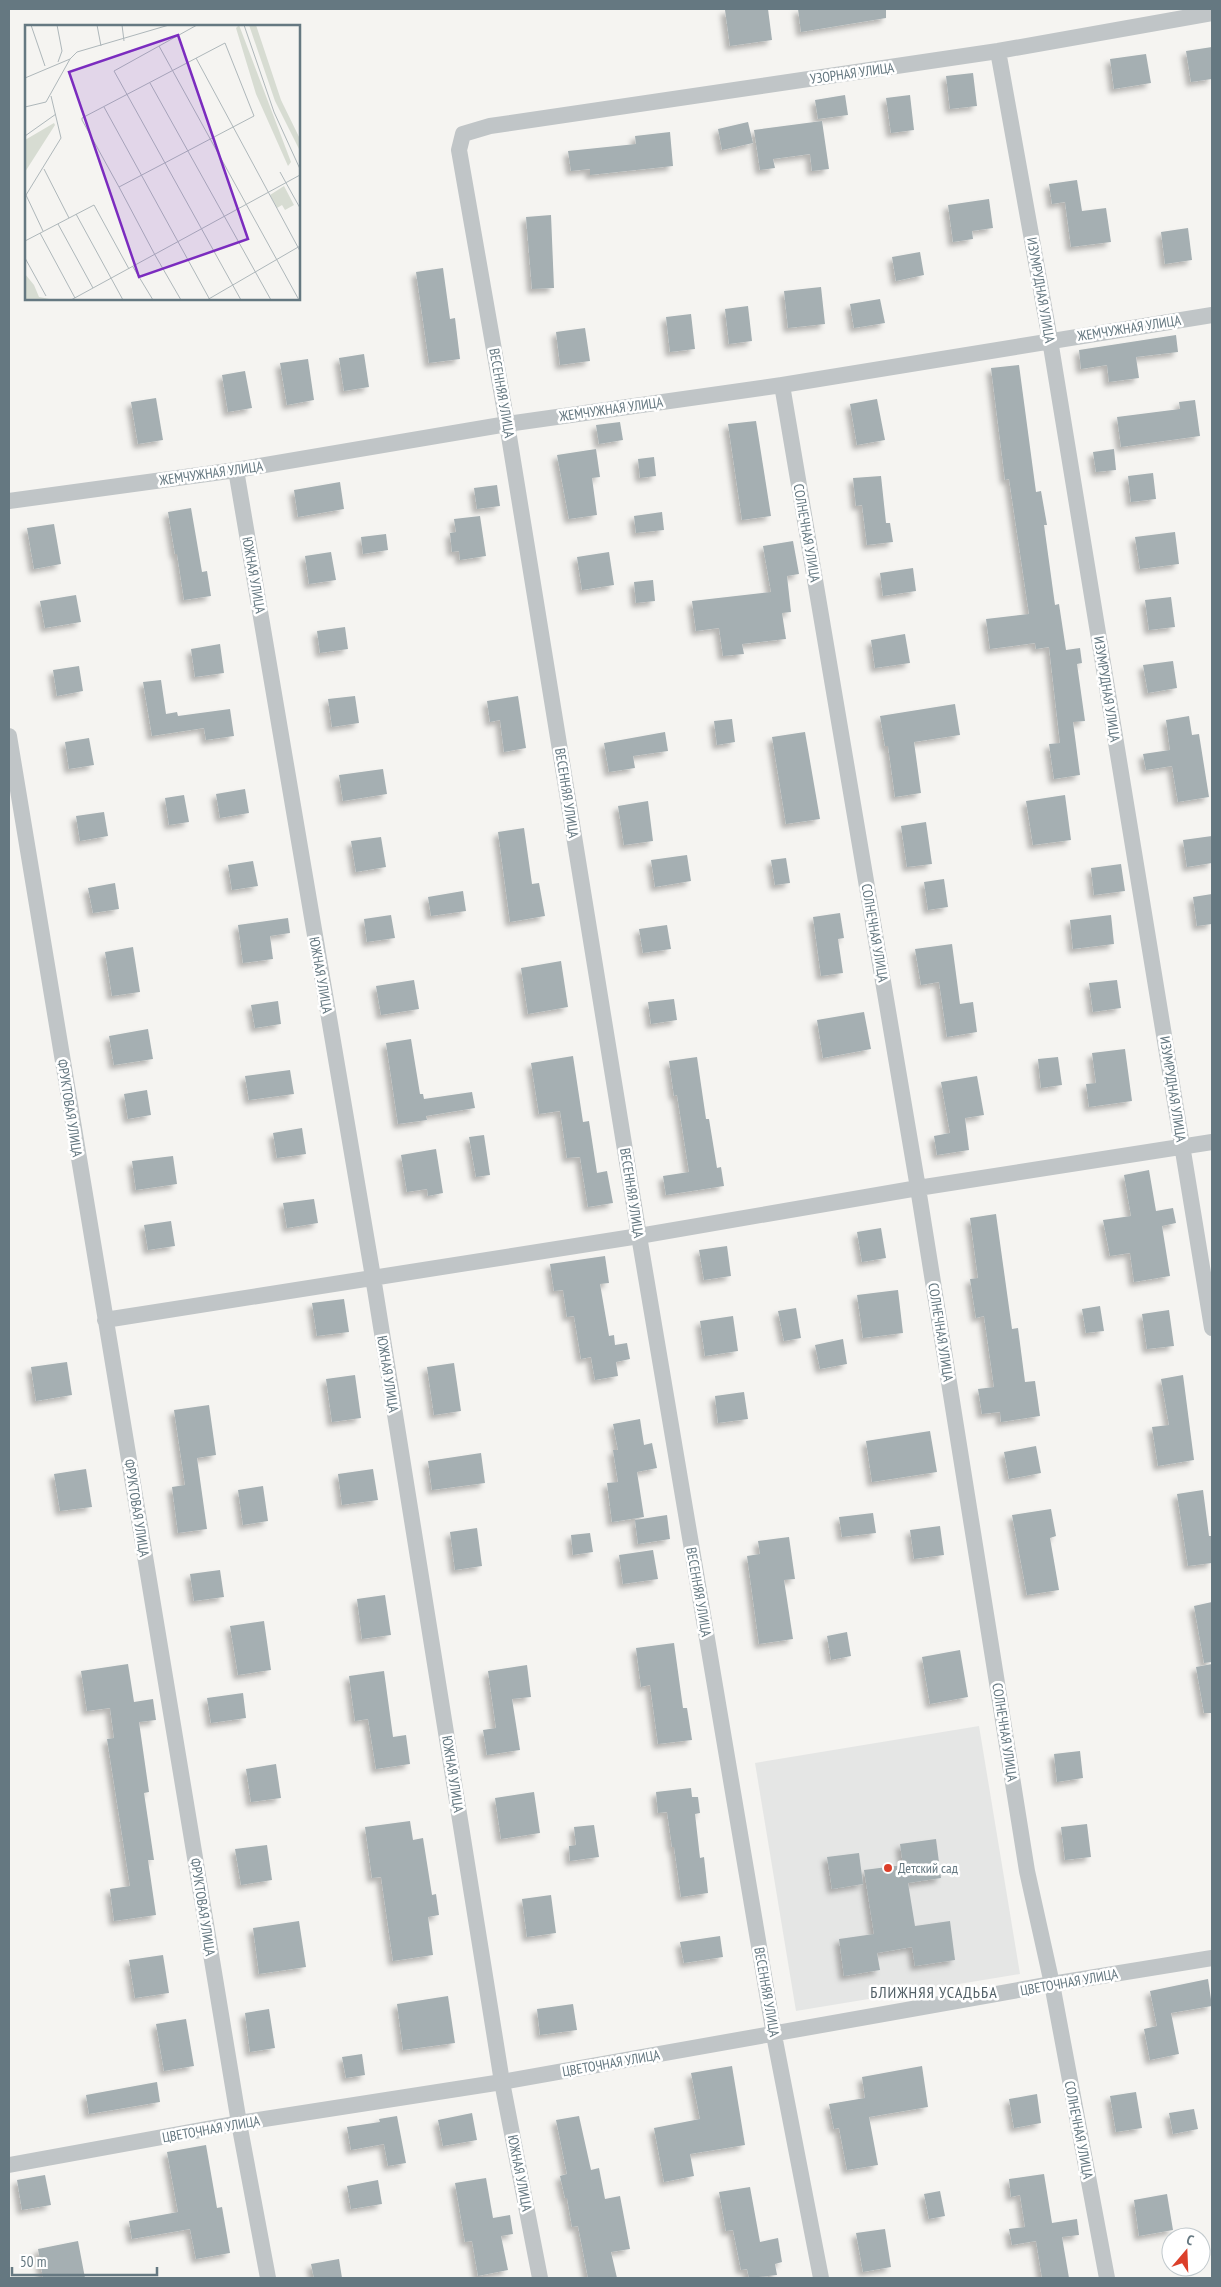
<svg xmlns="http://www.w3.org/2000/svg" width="1221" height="2287" font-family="'PT Sans Narrow',sans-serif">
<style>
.built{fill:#e5e6e5}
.building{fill:#a5afb2;filter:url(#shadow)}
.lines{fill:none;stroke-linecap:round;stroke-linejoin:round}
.minor{stroke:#c0c5c7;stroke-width:16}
.poi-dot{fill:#dc3f2a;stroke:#fff;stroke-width:2}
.labels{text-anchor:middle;stroke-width:5;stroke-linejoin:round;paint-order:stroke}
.street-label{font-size:14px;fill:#657881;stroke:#fff}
.poi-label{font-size:14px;fill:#657881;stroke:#fff;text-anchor:start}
.quarter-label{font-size:16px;letter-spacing:1px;fill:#526067;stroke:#fff}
.inset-road{fill:none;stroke:#aeb7ba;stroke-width:1}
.view{fill:#7b2cbf;fill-opacity:0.15;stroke:#7b2cbf;stroke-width:2.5}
.inset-edge{fill:none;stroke:#657881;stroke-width:2.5}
</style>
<defs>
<filter id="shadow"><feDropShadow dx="-4.5" dy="4.5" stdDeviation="2.5" flood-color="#0004"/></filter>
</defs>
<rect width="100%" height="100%" fill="#f5f4f1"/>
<path class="built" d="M979,1726L1020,1974L796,2011L755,1763Z"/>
<path class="building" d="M736,9H768L772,40L730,46L725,10Z
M798,9H886V18L801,32Z
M1212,47V79L1191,82L1186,51Z
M1146,54L1151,83L1114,89L1110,59Z
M973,73L977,106L950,109L946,76Z
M845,95L848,115L818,119L815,100Z
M910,95L914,130L891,133L886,98Z
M822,121L829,169L812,171L810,154L773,159L775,168L760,170L754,130Z
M748,122L753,143L722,150L718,129Z
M670,132L673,166L590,175V169L571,171L568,151L636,144L635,136Z
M1077,180L1082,211L1106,208L1111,242L1071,247L1065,202L1052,204L1049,184Z
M989,199L993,228L972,231L973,239L953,242L948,205Z
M551,215L554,288L532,289L526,217Z
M1188,228L1192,260L1165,264L1161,232Z
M920,252L924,275L896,281L892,257Z
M443,268L450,319L455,318L460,359L429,363L416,272Z
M821,287L825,324L788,328L784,291Z
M880,299L885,323L854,328L850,304Z
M748,306L752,341L729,344L725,309Z
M691,314L695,349L670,352L666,317Z
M585,328L590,361L560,365L556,332Z
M1176,335L1178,352L1136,357L1139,378L1109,382L1107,365L1081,369L1079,350Z
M364,354L369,387L344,391L339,358Z
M308,359L314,400L287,405L280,363Z
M1019,365L1036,492L1041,491L1047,525H1044L1055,605L1059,604L1066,650L1080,648L1082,663L1077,664L1085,721L1073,722L1080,775L1054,779L1049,744L1060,743L1049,647L1036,649L1035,643L990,649L986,619L1029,614L1009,479L1005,480L991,368Z
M245,371L252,408L228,412L222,375Z
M156,398L163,440L138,444L131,402Z
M877,399L885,440L857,445L850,404Z
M1195,400L1200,436L1121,447L1117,417L1180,409L1179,402Z
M756,421L771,516L742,520L728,424Z
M620,422L623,440L599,444L596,425Z
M596,449L600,477L592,478L597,515L569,519L557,455Z
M1114,449L1116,470L1096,472L1093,452Z
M654,457L656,476L640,478L638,459Z
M1153,473L1156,499L1131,502L1128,476Z
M881,476L886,523H890L893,542L867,545L862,505L856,506L853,478Z
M340,482L344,509L298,517L294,490Z
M497,485L500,506L477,509L474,488Z
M191,508L202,572L207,571L211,596L184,600L177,554H175L168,512Z
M662,512L664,530L636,533L634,516Z
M480,516L486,556L460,560L459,551L452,552L450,533L456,532L454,519Z
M54,524L61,564L34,569L27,528Z
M1175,532L1179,564L1140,569L1135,537Z
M386,534L388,550L363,554L361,537Z
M793,541L799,574L787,576L791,612L782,613L786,639L742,644L744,654L723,656L719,628L696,631L692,601L771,592L763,546Z
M331,552L336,580L309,584L305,556Z
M609,552L614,585L582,590L577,557Z
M913,568L916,591L883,596L880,573Z
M653,580L655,601L636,603L634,582Z
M76,595L81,622L45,628L40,601Z
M1171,597L1175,627L1149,630L1145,600Z
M345,627L348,649L320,653L317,631Z
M905,634L910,663L875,668L871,640Z
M220,644L224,673L195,677L191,649Z
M1173,661L1177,688L1148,693L1143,665Z
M79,666L83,691L57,696L53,670Z
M161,680L166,714L177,712L178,716L230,709L234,736L206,740L204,728L152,736L143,682Z
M355,696L359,723L332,727L328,699Z
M518,696L526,748L504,752L500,720L490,722L487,701Z
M955,704L960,735L914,742L921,793L895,797L888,746H885L880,716Z
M1189,716L1192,735L1199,734L1209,797L1178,802L1172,766L1146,770L1143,754L1170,750L1166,720Z
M732,719L735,742L717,745L714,721Z
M665,732L668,751L633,756L635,768L609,772L604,743Z
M805,732L820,819L786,824L772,737Z
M89,738L94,765L69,769L65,742Z
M383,769L387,794L343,801L339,775Z
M245,789L249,813L220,818L216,794Z
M184,795L189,822L169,825L165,798Z
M1065,795L1071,840L1033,845L1026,801Z
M648,801L653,841L624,845L618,806Z
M104,812L108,836L80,841L76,816Z
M926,822L932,864L907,867L901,826Z
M524,828L532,884L539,883L545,916L510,922L498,832Z
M1212,836V863L1187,867L1183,840Z
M381,837L386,867L356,872L351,841Z
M687,855L691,881L655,887L651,860Z
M786,858L790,883L775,885L771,860Z
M253,861L258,886L232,890L228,865Z
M1121,864L1125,891L1094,895L1091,868Z
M944,879L948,907L928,910L924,882Z
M115,883L119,909L93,913L88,888Z
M463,891L466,911L431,916L428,897Z
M1212,894V924L1197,926L1193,897Z
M840,913L844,938L838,939L843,973L821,976L813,917Z
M391,915L395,938L367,942L364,919Z
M1111,915L1114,944L1073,949L1070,920Z
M288,918L290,933L270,936L273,959L243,963L238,925Z
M667,925L671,949L643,953L639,929Z
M952,944L960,1004L973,1002L977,1032L947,1037L939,982L921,985L915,949Z
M133,947L140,992L112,996L105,952Z
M561,961L568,1007L528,1014L521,968Z
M414,980L419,1009L381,1015L376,986Z
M1117,980L1121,1008L1093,1012L1089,983Z
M674,999L677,1020L651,1024L648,1002Z
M278,1001L281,1024L255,1028L251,1005Z
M864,1012L871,1049L823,1058L817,1020Z
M148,1029L153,1059L114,1065L109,1036Z
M411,1039L420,1094H423L424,1099L472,1092L475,1108L426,1116L427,1120L398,1124L386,1043Z
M1125,1049L1132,1101L1089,1107L1086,1084L1096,1083L1092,1053Z
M573,1056L583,1122L589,1121L597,1173L607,1171L613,1203L588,1207L580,1157L567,1158L560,1111L539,1114L531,1063Z
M697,1057L706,1119H709L717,1168L721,1167L724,1186L666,1195L663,1176L689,1172L677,1095L674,1096L669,1061Z
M1058,1057L1062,1085L1041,1088L1038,1059Z
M290,1070L294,1094L249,1100L245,1076Z
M977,1076L984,1115L965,1118L969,1150L937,1155L934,1136L950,1133L941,1082Z
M147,1090L151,1115L128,1119L124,1094Z
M302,1128L306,1154L277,1158L273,1133Z
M484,1135L490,1175L476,1177L469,1137Z
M436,1149L443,1193L428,1196L427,1189L407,1192L401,1155Z
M173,1156L177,1184L136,1190L132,1161Z
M1149,1170L1156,1211L1173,1208L1176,1223L1162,1226L1170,1276L1134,1282L1130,1253L1110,1256L1103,1220L1131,1216L1124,1175Z
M314,1199L318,1223L287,1228L283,1203Z
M996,1214L1012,1329L1018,1328L1025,1382L1035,1381L1040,1416L1001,1422L1000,1412L982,1414L978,1389L994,1387L984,1316L976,1318L970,1279L978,1278L970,1218Z
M171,1221L175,1246L148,1250L144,1225Z
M881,1228L886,1258L862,1262L857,1232Z
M727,1246L731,1276L704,1280L699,1250Z
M605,1256L609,1283L600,1284L609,1336L614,1335L615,1345L627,1343L630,1359L616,1362L618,1376L595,1380L591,1357L581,1359L574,1316L567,1317L563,1290L554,1291L550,1264Z
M898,1290L903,1333L863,1338L857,1295Z
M344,1299L349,1332L317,1336L312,1303Z
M1100,1306L1104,1331L1086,1333L1082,1309Z
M796,1308L801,1338L784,1341L778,1311Z
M1169,1310L1174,1346L1147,1349L1142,1314Z
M733,1316L738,1351L705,1356L700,1321Z
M843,1339L847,1364L820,1369L815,1345Z
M67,1362L72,1395L36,1401L31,1367Z
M454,1363L461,1411L434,1415L427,1367Z
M355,1375L361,1418L332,1422L326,1379Z
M1183,1375L1194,1460L1158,1466L1152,1427L1169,1425L1161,1379Z
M744,1392L748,1419L718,1423L715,1396Z
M209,1405L216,1455L197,1458L207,1529L178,1533L172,1487L185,1485L174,1410Z
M640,1419L644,1445L652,1443L657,1468L637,1472L644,1517L612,1522L607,1483L618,1482L613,1450H618L613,1424Z
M930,1431L937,1472L872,1482L866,1441Z
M1036,1446L1041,1473L1009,1479L1004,1452Z
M481,1453L485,1483L432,1490L428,1461Z
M86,1469L92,1507L60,1511L54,1474Z
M373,1469L378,1500L342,1505L338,1474Z
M263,1486L268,1521L243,1525L238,1490Z
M1203,1490L1209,1536H1212V1563L1188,1566L1177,1494Z
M1051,1509L1056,1536L1050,1538L1059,1590L1027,1595L1012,1515Z
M873,1513L876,1533L842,1537L839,1517Z
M667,1515L670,1539L638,1544L635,1520Z
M940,1526L944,1555L914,1559L910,1530Z
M477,1528L482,1566L455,1570L450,1532Z
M590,1533L593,1552L573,1555L571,1535Z
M789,1537L795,1579L784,1580L793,1639L759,1644L747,1556L760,1554L758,1541Z
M653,1550L658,1579L623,1584L619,1555Z
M220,1570L224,1597L194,1601L190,1574Z
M385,1595L391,1635L362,1639L357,1599Z
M1212,1602V1662L1204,1663L1194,1606Z
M264,1621L271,1670L238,1675L230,1626Z
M847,1632L851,1656L831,1660L827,1636Z
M674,1643L683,1708H687L692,1740L658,1744L650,1685L641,1687L636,1648Z
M960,1650L968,1697L930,1704L922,1657Z
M128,1664L134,1702L153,1699L156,1720L139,1722L149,1792L144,1793L154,1860H148L156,1915L114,1921L110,1889L130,1886L107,1739L114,1738L110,1708L87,1711L81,1671Z
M1212,1664V1713H1204L1196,1667Z
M527,1665L531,1697L512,1699L520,1750L487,1755L483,1730L496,1728L488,1671Z
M384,1671L393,1737L406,1735L410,1764L376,1769L368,1719L355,1721L349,1676Z
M243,1693L246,1718L211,1723L207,1698Z
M1080,1751L1083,1778L1057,1782L1054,1754Z
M276,1764L281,1798L251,1802L246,1769Z
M691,1788L692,1797H698L700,1813L695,1814L700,1858L704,1857L708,1893L681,1897L674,1847H672L667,1812L658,1813L656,1792Z
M534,1792L540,1833L501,1839L495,1798Z
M410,1821L413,1840L423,1838L432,1895L436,1894L439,1915L428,1917L433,1955L393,1961L381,1877L372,1878L365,1827Z
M1087,1824L1091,1857L1065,1860L1061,1827Z
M594,1825L599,1857L570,1861L569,1846L576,1845L574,1827Z
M936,1839L941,1878L908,1883L915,1926L950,1921L955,1960L915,1966L912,1947L877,1953L880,1970L844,1976L839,1939L874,1934L864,1870L903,1865L900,1844Z
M267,1845L272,1880L241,1885L235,1849Z
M859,1853L863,1884L832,1889L827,1857Z
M551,1895L556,1933L527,1937L522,1899Z
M299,1921L306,1967L259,1974L253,1928Z
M720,1936L723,1957L684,1963L680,1942Z
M163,1955L169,1993L135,1998L129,1960Z
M1208,1979L1212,2006L1171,2013L1179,2054L1150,2060L1144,2029L1157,2026L1150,1991Z
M448,1996L455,2043L403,2050L397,2004Z
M573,2004L577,2030L540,2035L537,2009Z
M269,2009L275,2048L250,2052L245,2013Z
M186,2019L194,2066L164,2071L156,2024Z
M362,2054L365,2075L346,2078L342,2057Z
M732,2066L745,2145L690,2154L694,2176L664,2182L654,2128L700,2119L691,2073Z
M922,2066L928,2107L869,2117L878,2165L847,2170L839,2128L834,2129L829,2104L865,2098L862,2077Z
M157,2082L160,2102L89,2114L86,2095Z
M1136,2092L1142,2128L1116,2132L1110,2096Z
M1037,2094L1041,2123L1014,2128L1009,2099Z
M1194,2109L1198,2129L1173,2134L1169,2113Z
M472,2113L477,2140L443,2146L438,2120Z
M397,2116L406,2163L388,2166L384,2144L351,2150L347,2127L380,2122L379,2119Z
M579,2116L591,2170L599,2168L605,2199L620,2196L630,2249L611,2252L617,2278H588L578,2226L572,2227L567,2198H565L560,2176L567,2174L556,2120Z
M206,2145L217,2208L222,2207L230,2253L196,2259L190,2229L132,2239L129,2221L178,2212L167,2152Z
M1044,2174L1052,2223L1077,2219L1079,2235L1062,2237L1069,2278H1042L1036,2241L1012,2245L1009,2229L1025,2227L1020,2195L1011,2197L1009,2179Z
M45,2175L51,2205L22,2210L17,2180Z
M486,2178L493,2218L510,2215L513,2234L501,2236L508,2270L478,2276L472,2241L465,2242L455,2183Z
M378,2180L382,2204L351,2209L347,2186Z
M750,2187L760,2242L778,2238L782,2262L775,2264L777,2275L749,2278L747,2269L741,2270L733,2230L726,2231L719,2192Z
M940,2191L945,2216L929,2219L924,2194Z
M1167,2194L1173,2230L1139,2236L1134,2200Z
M885,2229L891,2267L863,2272L856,2233Z
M78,2241L85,2278H43L38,2249Z
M339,2259L342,2278H314L311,2264Z"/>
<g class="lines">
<path class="minor" d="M998,51L1050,340L1212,1328
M782,385L918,1188L1027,1871L1052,1984L1107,2278
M236,470L373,1277L502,2082L540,2278
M9,501L236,470L507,424L782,385L1212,315
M9,736L239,2123L268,2278
M105,1320L639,1236L918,1188L1212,1142
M9,2165L239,2123L502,2082L1052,1984L1212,1958
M821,2278L774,2035L639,1236L507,424L459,150L463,134L490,126L998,51L1212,13"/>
</g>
<circle class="poi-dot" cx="888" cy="1868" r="5"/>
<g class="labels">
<g class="street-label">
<text transform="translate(852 73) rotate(-8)" y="5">УЗОРНАЯ УЛИЦА</text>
<text transform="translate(1041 290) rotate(80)" y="5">ИЗУМРУДНАЯ УЛИЦА</text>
<text transform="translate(1129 328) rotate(-9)" y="5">ЖЕМЧУЖНАЯ УЛИЦА</text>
<text transform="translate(502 393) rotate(80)" y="5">ВЕСЕННЯЯ УЛИЦА</text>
<text transform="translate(611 409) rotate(-8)" y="5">ЖЕМЧУЖНАЯ УЛИЦА</text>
<text transform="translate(211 473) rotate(-8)" y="5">ЖЕМЧУЖНАЯ УЛИЦА</text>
<text transform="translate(807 533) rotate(80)" y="5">СОЛНЕЧНАЯ УЛИЦА</text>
<text transform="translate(254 575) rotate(80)" y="5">ЮЖНАЯ УЛИЦА</text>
<text transform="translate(1107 689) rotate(81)" y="5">ИЗУМРУДНАЯ УЛИЦА</text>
<text transform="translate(567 793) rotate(81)" y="5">ВЕСЕННЯЯ УЛИЦА</text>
<text transform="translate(875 933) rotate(80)" y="5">СОЛНЕЧНАЯ УЛИЦА</text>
<text transform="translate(321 975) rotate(80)" y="5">ЮЖНАЯ УЛИЦА</text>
<text transform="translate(1173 1089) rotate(81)" y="5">ИЗУМРУДНАЯ УЛИЦА</text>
<text transform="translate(70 1108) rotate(81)" y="5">ФРУКТОВАЯ УЛИЦА</text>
<text transform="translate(632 1193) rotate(81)" y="5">ВЕСЕННЯЯ УЛИЦА</text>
<text transform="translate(941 1332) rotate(81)" y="5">СОЛНЕЧНАЯ УЛИЦА</text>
<text transform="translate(388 1374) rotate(81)" y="5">ЮЖНАЯ УЛИЦА</text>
<text transform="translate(137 1508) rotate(81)" y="5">ФРУКТОВАЯ УЛИЦА</text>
<text transform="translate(699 1592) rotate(80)" y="5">ВЕСЕННЯЯ УЛИЦА</text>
<text transform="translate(1005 1732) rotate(81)" y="5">СОЛНЕЧНАЯ УЛИЦА</text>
<text transform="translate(453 1774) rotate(81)" y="5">ЮЖНАЯ УЛИЦА</text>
<text transform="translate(203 1907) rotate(81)" y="5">ФРУКТОВАЯ УЛИЦА</text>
<text transform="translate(1069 1982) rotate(-10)" y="5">ЦВЕТОЧНАЯ УЛИЦА</text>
<text transform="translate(767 1992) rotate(80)" y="5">ВЕСЕННЯЯ УЛИЦА</text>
<text transform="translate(611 2063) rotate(-10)" y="5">ЦВЕТОЧНАЯ УЛИЦА</text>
<text transform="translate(211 2129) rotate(-10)" y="5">ЦВЕТОЧНАЯ УЛИЦА</text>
<text transform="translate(1079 2130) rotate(79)" y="5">СОЛНЕЧНАЯ УЛИЦА</text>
<text transform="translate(520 2173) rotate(79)" y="5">ЮЖНАЯ УЛИЦА</text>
</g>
<g class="poi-label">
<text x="898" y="1873">Детский сад</text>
</g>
<g class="quarter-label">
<text x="934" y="1998">БЛИЖНЯЯ УСАДЬБА</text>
</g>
</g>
<g transform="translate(25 25)">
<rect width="275" height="275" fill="#f5f4f1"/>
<path d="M214,0L266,137L263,141L231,69L211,3ZM224,0H231L256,75L275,114V126L250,76ZM29,98L30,100L0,147V115ZM259,161L269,180L260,185L257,180L252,183L245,170ZM0,249L9,260L14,272L30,275H0Z" fill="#d7dcd2"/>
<path class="inset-road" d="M6,0L20,41M32,0L37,26L33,37M72,0L76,21M97,0L99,16M172,0L89,46L216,275M219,0L249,87L275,144M134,21L274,275M171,33L275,226M0,53L45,34M125,58L246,275M0,82L21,77L45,34L52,27L144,0M79,82L185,275M0,111L31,89M19,144L44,193M255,147L275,183M94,162L229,91L200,18L57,93V95L94,162L130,230L156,275M51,189L98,275M33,199L68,263M18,206L1,170L36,113L26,71M15,208L50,273M0,216L69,180L104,244M0,233L21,271M108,242L128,275M46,275L275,150M182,275L275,221"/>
<path class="view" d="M153,10L223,214L114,252L44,47Z"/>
<rect width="275" height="275" class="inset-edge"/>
</g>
<rect width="1221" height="2287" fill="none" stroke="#657881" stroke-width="20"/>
<g transform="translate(1186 2252) rotate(19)"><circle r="24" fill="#ffffff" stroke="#c1c9cd"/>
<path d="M0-4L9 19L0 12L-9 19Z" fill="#dc3f2a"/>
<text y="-8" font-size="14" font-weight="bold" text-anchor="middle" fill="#657881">С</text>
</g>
<path d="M12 2267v8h145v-8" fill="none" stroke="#657881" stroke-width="2.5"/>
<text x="20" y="2267" font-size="15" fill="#657881" stroke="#ffffff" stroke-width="4" paint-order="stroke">50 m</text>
</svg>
